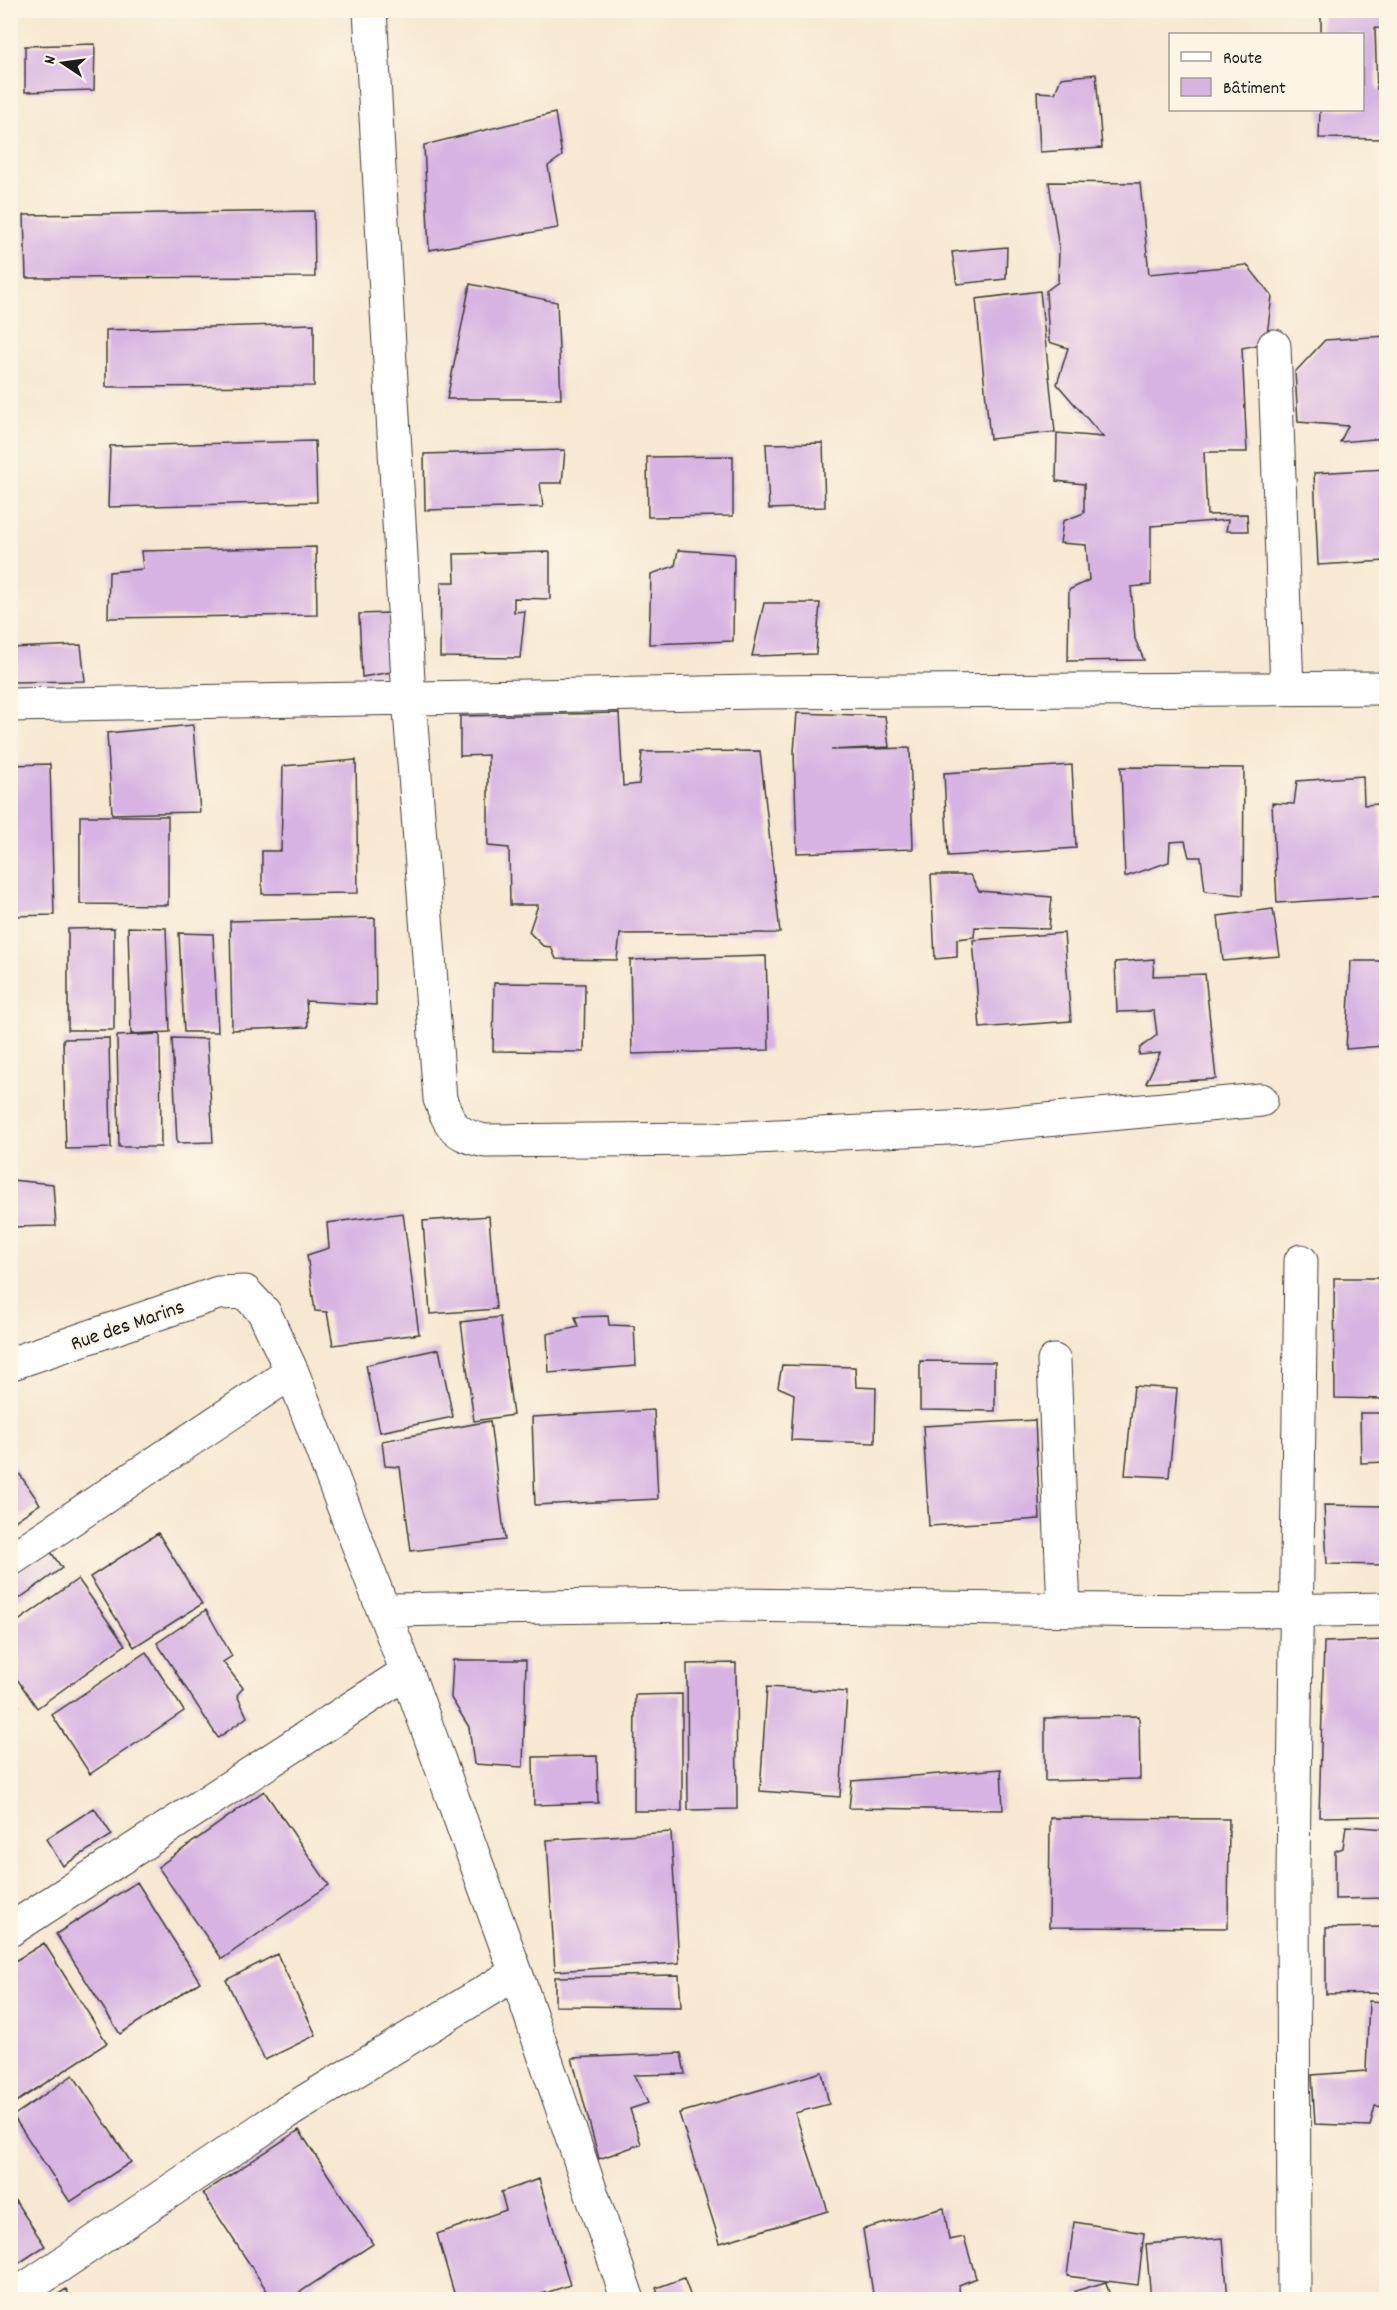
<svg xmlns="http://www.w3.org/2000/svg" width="1397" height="2310" font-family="Dekko,sans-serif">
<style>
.building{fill:#d7b4e3}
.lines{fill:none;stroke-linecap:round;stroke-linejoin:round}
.minor-casing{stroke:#3d3b37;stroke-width:35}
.minor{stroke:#fff;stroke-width:33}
.labels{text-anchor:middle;stroke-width:4.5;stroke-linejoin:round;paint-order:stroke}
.street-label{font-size:21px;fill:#1c1c1c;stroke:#fcf5e5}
</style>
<rect width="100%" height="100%" fill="#fcf5e5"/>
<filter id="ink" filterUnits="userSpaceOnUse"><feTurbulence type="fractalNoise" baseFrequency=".0167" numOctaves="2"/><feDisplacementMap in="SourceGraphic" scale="12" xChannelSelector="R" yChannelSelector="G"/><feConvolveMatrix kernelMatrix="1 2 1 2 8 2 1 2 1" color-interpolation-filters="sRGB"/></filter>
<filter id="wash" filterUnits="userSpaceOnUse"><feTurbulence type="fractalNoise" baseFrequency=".008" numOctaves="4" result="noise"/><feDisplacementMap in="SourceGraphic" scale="24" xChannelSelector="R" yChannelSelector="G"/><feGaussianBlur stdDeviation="1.35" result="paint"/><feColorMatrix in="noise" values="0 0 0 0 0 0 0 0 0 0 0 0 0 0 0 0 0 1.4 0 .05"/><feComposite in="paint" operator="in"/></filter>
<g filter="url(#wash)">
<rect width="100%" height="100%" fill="#f7e8d1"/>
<g id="blocks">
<path class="building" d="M1321,10H1386V29L1375,28L1377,89H1386V139L1319,138L1320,110H1362V34H1321Z
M95,44L94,90L25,92V46Z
M1096,74L1102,148L1040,152L1037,92L1055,93L1061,78Z
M555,113L562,156L548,166L558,228L429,250L424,145Z
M1049,182L1140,183L1149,274L1247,265L1272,296L1266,343L1242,348L1247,452H1204L1207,515L1247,514L1248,531H1226L1228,520L1151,526V585L1131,587L1135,639L1144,660L1068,661L1069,590L1089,580L1086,545L1060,543L1063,521L1084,513V484L1056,481L1057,433L1103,437L1057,384L1068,348L1049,342L1046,291L1058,282L1059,249Z
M314,211L315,277L26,278L24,215Z
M1007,247L1006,279L957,284L952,252Z
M470,284L557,302L561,399H447Z
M1040,291L1055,432L990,439L976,299Z
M314,324V386L106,387V330Z
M1386,336V438L1340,442L1348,426L1298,422L1295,372L1325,340Z
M315,441L317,502L108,507L110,446Z
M823,443L825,507L769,509L766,444Z
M565,450L562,483H540L543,507L425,510L424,454Z
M733,456V516L648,517L647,457Z
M1386,469V561L1318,565L1314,473Z
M316,547L317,615L108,618L109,572L143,569L141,551Z
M678,550L734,554L733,641L649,644L651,574L675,566Z
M550,552V599L514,598V612L525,611L520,658L440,657L441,582H455L454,554Z
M764,603H820L816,654L752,656Z
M389,613L391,672L362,677L359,614Z
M81,645L85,681L10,682V648Z
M619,713L623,786L639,784L642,752L760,751L780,933L620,934L617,960L556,959L551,947L543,946L529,932L538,905H510L509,848L488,846V755L460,756V716Z
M797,713L885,716L889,747L831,750L910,748L913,849L797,853L794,752Z
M193,725L200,812L112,814L107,733Z
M356,760L358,893L262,894V851H281L283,766Z
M50,764L54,915L10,916V765Z
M1072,765L1076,848L948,856L944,773Z
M1121,767L1244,768L1243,895L1205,891L1201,857H1189L1185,841L1170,842L1169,862L1125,877Z
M1363,776L1364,805L1379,804L1386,896L1277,903L1272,803L1294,804L1297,781Z
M80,816H168V905L80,904Z
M931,875H970L979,891L1052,897L1049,929L975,927L974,937L957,939V957L935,959Z
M1273,909L1280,956L1223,961L1218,916Z
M375,918L376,1005L306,1001L308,1027L232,1030L230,921Z
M128,927L166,928L170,1032L131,1034Z
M114,928V1030H68V929Z
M179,933L213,934L218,1032H184Z
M1064,933L1071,1021L980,1028L973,940Z
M766,956L769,1050L632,1054L630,960Z
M1154,959L1153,976L1205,974L1216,1079L1146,1083L1160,1053L1139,1055L1140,1048L1157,1035L1154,1011L1117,1012L1115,962Z
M1351,961H1386V1044L1383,1046L1346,1049Z
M494,983L585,984L584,1052L493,1051Z
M160,1034L161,1147H119L117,1036Z
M109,1038L111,1148L66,1149L63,1039Z
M172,1038L207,1039L213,1142L177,1143Z
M10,1180L53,1184L56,1226L10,1227Z
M403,1213L419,1334L333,1345L327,1312L315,1311L307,1255L329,1248L327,1223Z
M489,1216L496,1309L430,1314L423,1221Z
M1334,1278H1386V1399L1335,1398Z
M608,1316L609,1325L634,1326L636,1366L549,1373L547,1334L578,1327L575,1317Z
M500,1317L513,1415L474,1421L461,1322Z
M439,1349L453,1417L380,1432L366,1365Z
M920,1361L995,1362V1411L920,1410Z
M782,1365L855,1367L856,1387L876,1388L875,1443L791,1440L794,1394L778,1387Z
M1134,1386L1177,1389L1169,1477L1125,1475Z
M654,1410L658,1499L535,1505L532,1417Z
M1360,1413H1386V1462L1361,1463Z
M1035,1420L1040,1519L929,1526L923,1426Z
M490,1421L505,1540L411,1551L400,1467L385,1466L382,1441Z
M10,1460L40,1504L10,1524Z
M1324,1505L1386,1506V1565L1327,1564Z
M158,1533L202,1604L134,1647L90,1577Z
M44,1542L62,1568L10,1605V1566Z
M78,1579L125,1645L37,1708L10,1669V1627Z
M206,1610L232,1656L223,1662L243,1688L237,1695L247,1717L218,1738L157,1643Z
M1386,1640V1816L1319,1817L1324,1642Z
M146,1652L184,1711L90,1774L52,1715Z
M453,1660H526L523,1767L474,1764L469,1727L451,1698Z
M736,1663L737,1809L688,1810L687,1664Z
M767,1687L847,1692L840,1797L760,1791Z
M10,1693L19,1706L10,1712Z
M682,1694V1811H634L635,1695Z
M1139,1716L1140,1779L1045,1781V1718Z
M597,1756L598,1803L534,1805L533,1757Z
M1001,1769L1003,1810L849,1808L852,1781Z
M264,1791L329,1885L222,1959L158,1867Z
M94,1808L112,1835L63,1866L46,1839Z
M1050,1818L1229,1819L1228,1928L1049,1927Z
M1346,1826L1386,1829V1898L1335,1899V1851L1343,1848Z
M671,1832L679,1963L555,1971L547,1840Z
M137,1882L200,1982L120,2034L56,1934Z
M1386,1927V1993L1326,1994V1928Z
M44,1943L107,2043L10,2106V1964Z
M277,1954L316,2035L265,2060L226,1980Z
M679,1975L681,2007L555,2006V1977Z
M1369,2001L1386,2002V2107L1375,2106L1370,2126L1315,2124L1312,2075L1366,2071Z
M681,2053L685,2074L634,2075L648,2103L630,2109L641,2144L599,2159L572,2058Z
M822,2072L829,2104L795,2113L828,2211L720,2243L679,2113Z
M73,2075L131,2162L70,2202L13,2116Z
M299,2130L373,2244L288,2300H273L203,2193Z
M539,2179L570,2285L539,2295V2300H456L437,2234L506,2210L501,2192Z
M10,2193L45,2246L10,2269Z
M944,2208L949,2240L964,2237L976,2278L959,2285L960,2300H874L863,2229Z
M1074,2222L1144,2233L1138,2285L1067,2276Z
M1223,2238L1228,2300H1151L1146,2244Z
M684,2278L692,2300H660L656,2288Z
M1106,2282L1111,2300H1078L1075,2291Z
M66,2289L72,2300H49Z"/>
</g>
</g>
<g filter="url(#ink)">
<use href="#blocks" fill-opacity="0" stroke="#3d3b37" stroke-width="1.5"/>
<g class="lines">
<defs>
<path id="minor" d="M370,10L409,698L440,1099C451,1127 454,1134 485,1141L713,1139L970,1127L1261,1100
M1274,346L1287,688
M10,705L758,692L1386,688
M1054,1361L1064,1610
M10,1364L218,1293L245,1292L264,1312L292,1372L407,1672L516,1973L628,2300
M10,1560L292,1372
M383,1610C500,1608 618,1605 736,1605C953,1607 1170,1614 1386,1609
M10,1930L407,1672
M10,2299L286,2113L516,1973
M1294,2300L1293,1873L1301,1261"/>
</defs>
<use href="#minor" class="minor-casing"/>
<use href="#minor" class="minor"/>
</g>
</g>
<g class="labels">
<g class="street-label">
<text transform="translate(127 1324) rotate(-19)" y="7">Rue des Marins</text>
</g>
</g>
<rect width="1397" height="2310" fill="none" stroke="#fcf5e5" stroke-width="36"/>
<rect x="1169" y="33" width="195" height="78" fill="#fcf5e5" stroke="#a29e95" stroke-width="1.5"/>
<rect x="1181" y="52" width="30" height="9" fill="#ffffff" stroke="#a29e95" stroke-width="1.5"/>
<text x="1223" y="63" font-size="18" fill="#1c1c1c">Route</text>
<rect x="1181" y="78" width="30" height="18" fill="#d7b4e3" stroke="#a29e95" stroke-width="1.5"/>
<text x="1223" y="93" font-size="18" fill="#1c1c1c">Bâtiment</text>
<g transform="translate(63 63) rotate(283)" stroke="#fcf5e5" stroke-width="4.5" paint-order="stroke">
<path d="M0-4.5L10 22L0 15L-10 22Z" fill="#1c1c1c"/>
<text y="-9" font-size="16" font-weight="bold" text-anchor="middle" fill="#1c1c1c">N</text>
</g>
</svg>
